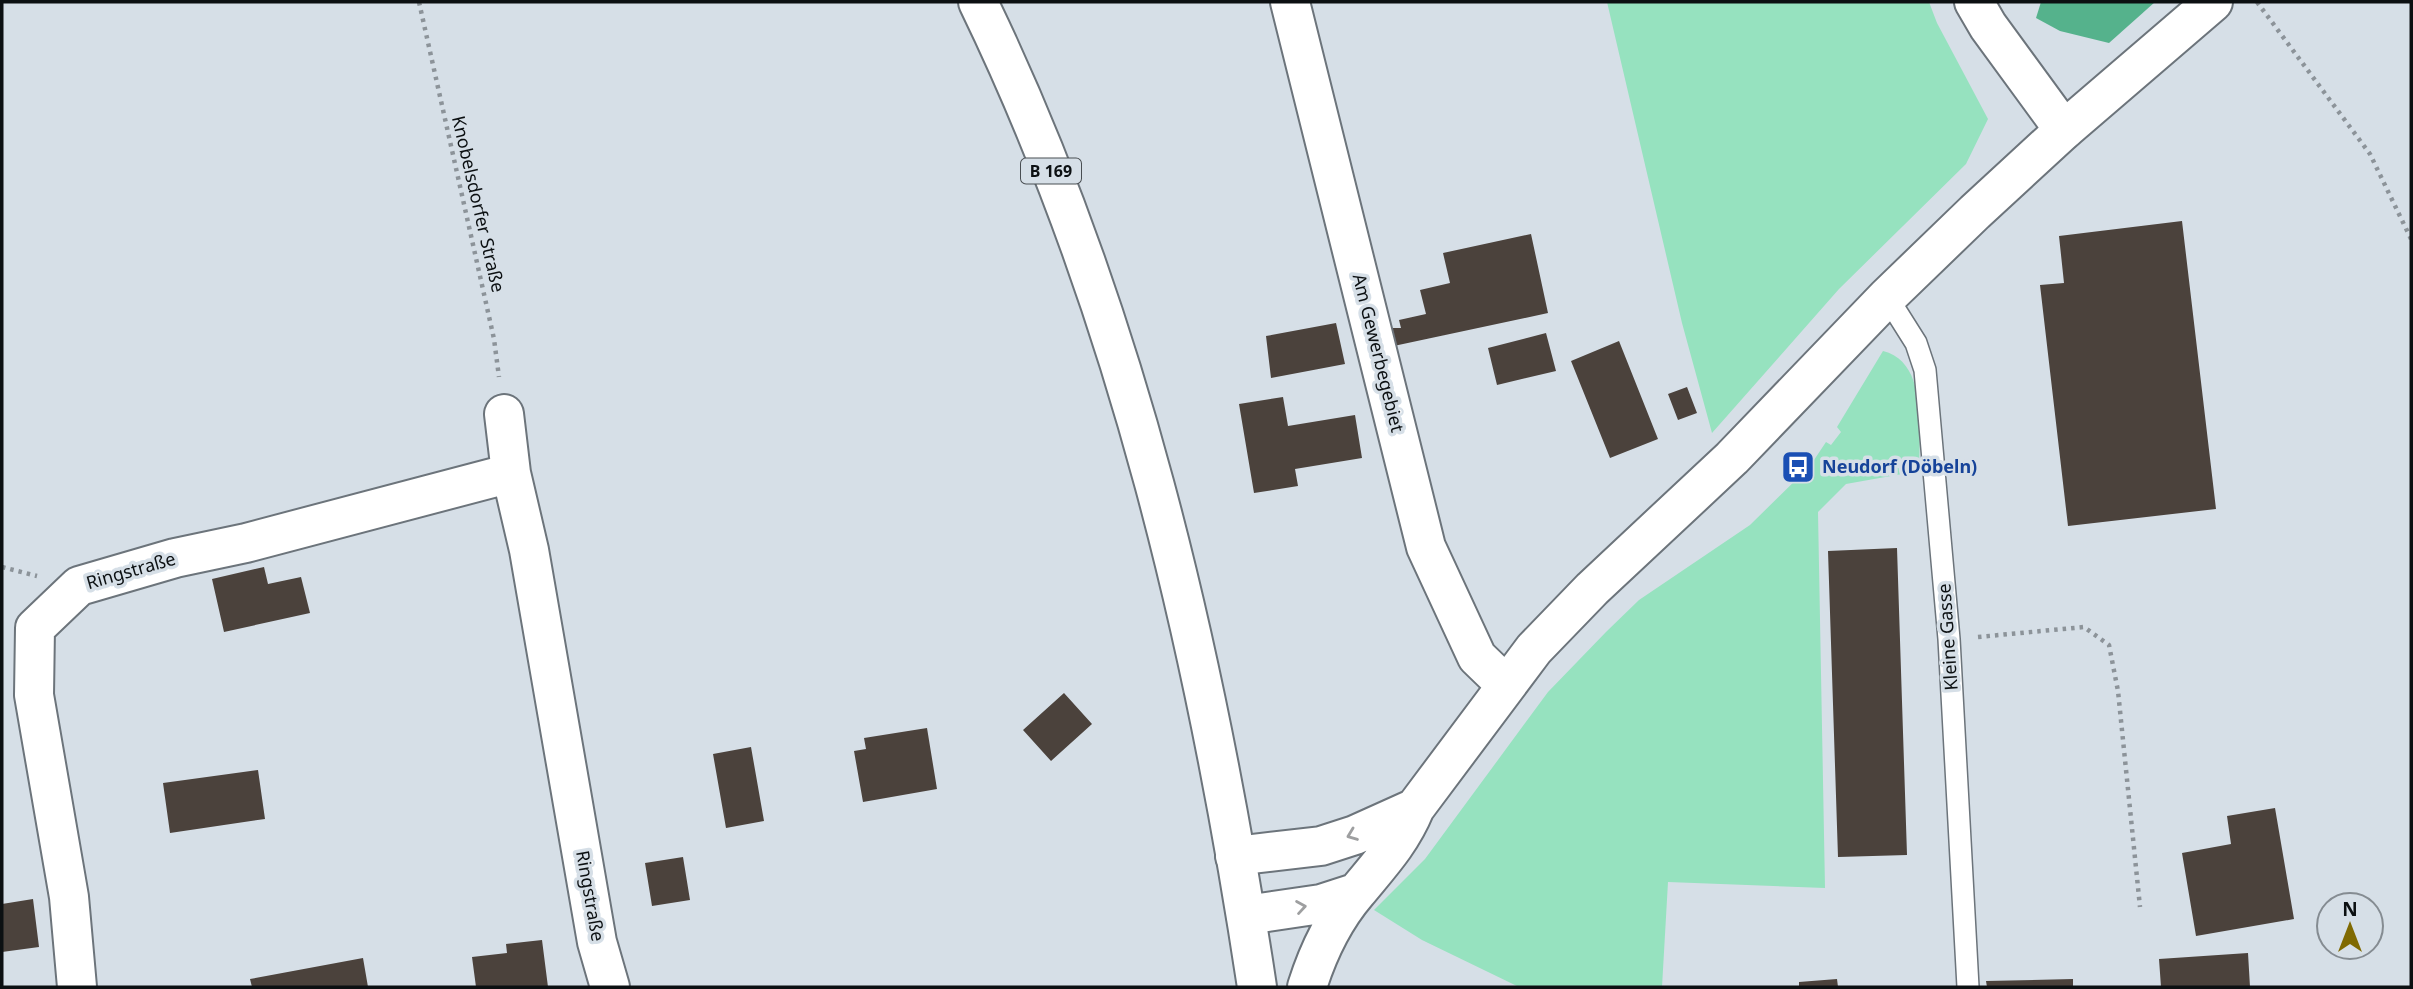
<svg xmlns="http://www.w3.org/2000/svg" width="2413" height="989" font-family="'Noto Sans',sans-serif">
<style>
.green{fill:#96e2bf}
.forest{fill:#55b28c}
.building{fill:#4b423c}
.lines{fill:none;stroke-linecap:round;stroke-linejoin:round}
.service-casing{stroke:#6c747b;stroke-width:24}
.minor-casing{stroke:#6c747b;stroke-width:42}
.secondary-casing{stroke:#6c747b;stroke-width:42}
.primary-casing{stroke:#6c747b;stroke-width:42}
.path{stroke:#8c9399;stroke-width:4.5;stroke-dasharray:3.5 5;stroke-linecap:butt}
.service{stroke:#fff;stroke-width:21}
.minor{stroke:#fff;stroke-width:38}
.secondary{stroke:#fff;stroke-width:38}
.primary{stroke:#fff;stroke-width:38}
.oneway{stroke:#9e9fa0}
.labels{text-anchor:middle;stroke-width:7;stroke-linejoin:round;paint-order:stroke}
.shield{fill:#d6dfe7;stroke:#494e52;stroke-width:2}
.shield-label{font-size:16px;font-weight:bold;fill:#0c1012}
.street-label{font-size:18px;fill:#0c1012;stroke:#d6dfe7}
.transit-label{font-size:18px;font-weight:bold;fill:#164399;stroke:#d6dfe7;text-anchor:start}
</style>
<rect width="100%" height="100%" fill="#d6dfe7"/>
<path class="green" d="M1607,2H1929L1937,23L1988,119L1966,164L1839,289L1712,433L1682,323Z
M1883,351C1929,362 1919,434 1919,471L1846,484L1818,512L1825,888L1668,882L1662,987H1519L1422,940L1374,910L1425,859L1548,692L1606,632L1639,600L1750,525L1810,466L1826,442L1831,445L1841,432L1837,427Z"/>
<path class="forest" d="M2041,2H2155L2109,43L2060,31L2036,18Z"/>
<path class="building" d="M2182,221L2216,509L2068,526L2040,285L2064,283L2059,236Z
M1531,234L1548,313L1389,347L1385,328H1401L1399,320L1426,314L1420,290L1450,283L1443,253Z
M1336,323L1345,364L1271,378L1266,336Z
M1546,333L1556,371L1497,385L1488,348Z
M1619,341L1658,439L1610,458L1571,361Z
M1687,387L1697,413L1678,420L1668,394Z
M1283,397L1288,426L1355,415L1362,458L1295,469L1298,486L1254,493L1239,404Z
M1897,548L1907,855L1838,857L1828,551Z
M264,567L268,584L301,577L310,613L224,632L212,579Z
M1064,693L1092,724L1051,761L1023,730Z
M927,728L937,789L863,802L854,751L866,749L864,738Z
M751,747L764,821L726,828L713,754Z
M258,770L265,819L170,833L163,783Z
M2275,808L2294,919L2196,936L2182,853L2231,844L2227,816Z
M683,857L690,900L652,906L645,863Z
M33,899L39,947L2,952V904Z
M542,940L548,987H476L472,957L507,953L506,944Z
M2248,953L2250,987H2161L2159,959Z
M363,958L368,987H252L250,979Z
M1837,979L1838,987H1799V982Z
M2073,979V987H1987L1986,981Z"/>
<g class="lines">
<defs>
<path id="service" d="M1887,297L1916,343L1925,370L1949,639L1968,987"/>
<path id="minor" d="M1290,2L1426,547L1477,657L1506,685
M1974,2L1988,26L2064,130
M504,414L511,473L529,550L597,942L610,987
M77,987L69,897L34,695L35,628L79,586L175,558L246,543L511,473"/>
<path id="secondary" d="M1235,856L1321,846L1355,835L1415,808
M1246,915L1321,904L1355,893
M1307,987C1318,952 1333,920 1357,892C1380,864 1401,842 1415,808L1534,649L1592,589L1732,458L1887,297L1975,212L2064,130L2213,2"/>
<path id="primary" d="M978,2C1127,309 1206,651 1257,987"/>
</defs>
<use href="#service" class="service-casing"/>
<use href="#minor" class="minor-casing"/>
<use href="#secondary" class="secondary-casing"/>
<use href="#primary" class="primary-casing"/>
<path class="path" d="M419,2L494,339L499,377
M2257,2L2370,154L2411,239
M2,567L37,576
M1978,637L2084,627L2109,645L2118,691L2140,907"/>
<use href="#service" class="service"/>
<use href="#minor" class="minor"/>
<use href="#secondary" class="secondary"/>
<use href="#primary" class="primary"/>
</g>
<defs><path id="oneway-chevron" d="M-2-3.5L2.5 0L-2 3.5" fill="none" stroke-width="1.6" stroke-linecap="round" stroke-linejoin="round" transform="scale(1.75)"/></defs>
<g class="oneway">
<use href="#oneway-chevron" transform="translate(1352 835) rotate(159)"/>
<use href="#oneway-chevron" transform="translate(1301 907) rotate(-9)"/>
</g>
<defs>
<symbol id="bus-square" viewBox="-11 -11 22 22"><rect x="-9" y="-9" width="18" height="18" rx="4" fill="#1a4fb4" stroke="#d6dfe7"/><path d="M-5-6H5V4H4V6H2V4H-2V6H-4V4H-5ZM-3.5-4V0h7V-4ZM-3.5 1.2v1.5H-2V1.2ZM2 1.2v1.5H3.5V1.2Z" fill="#fff"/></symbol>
</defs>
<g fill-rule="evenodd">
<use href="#bus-square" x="1779" y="448" width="38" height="38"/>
</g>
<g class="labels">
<rect class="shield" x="1021" y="158.5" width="60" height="25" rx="5"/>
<g class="shield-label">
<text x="1051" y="177">B 169</text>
</g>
<g class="street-label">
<text transform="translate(478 204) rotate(77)" y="6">Knobelsdorfer Straße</text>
<text transform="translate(1378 353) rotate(76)" y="6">Am Gewerbegebiet</text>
<text transform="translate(131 571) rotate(-16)" y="6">Ringstraße</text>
<text transform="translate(1948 637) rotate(-94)" y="6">Kleine Gasse</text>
<text transform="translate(590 896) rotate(80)" y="6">Ringstraße</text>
</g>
<g class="transit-label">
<text x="1822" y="473">Neudorf (Döbeln)</text>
</g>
</g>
<rect width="2413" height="989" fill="none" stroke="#0c1012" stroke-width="7"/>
<g transform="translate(2350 926)"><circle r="33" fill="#d6dfe7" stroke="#858c92" stroke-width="2"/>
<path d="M0-5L12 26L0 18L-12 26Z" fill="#806a02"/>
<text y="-10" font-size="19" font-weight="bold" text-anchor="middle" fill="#0c1012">N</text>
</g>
</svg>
